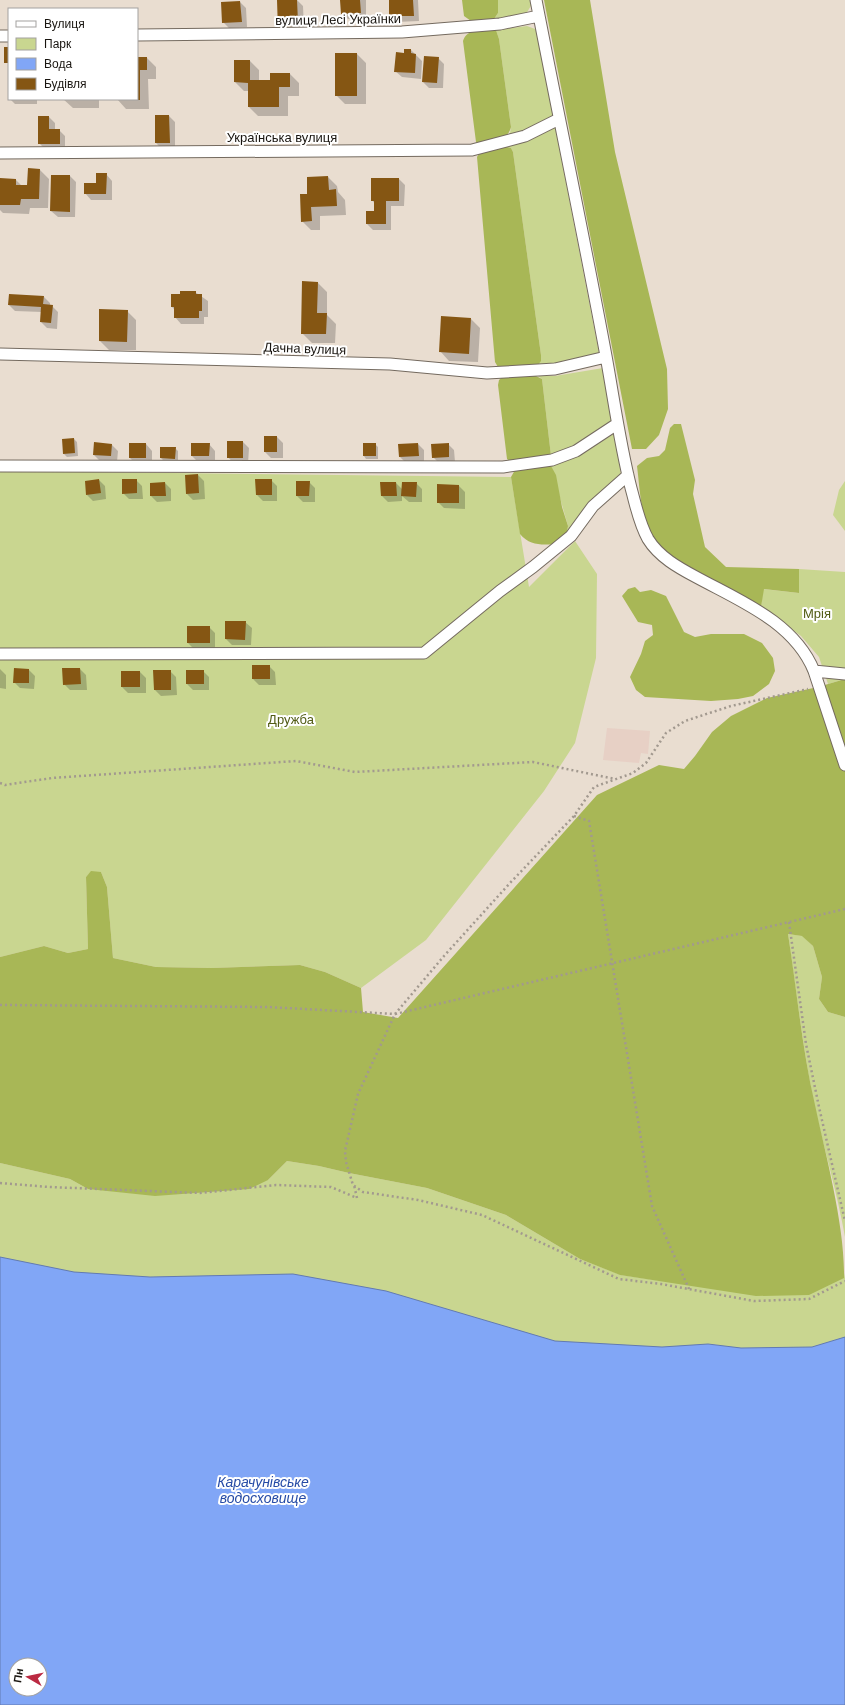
<svg xmlns="http://www.w3.org/2000/svg" width="845" height="1705" font-family="'DM Sans',sans-serif">
<style>
.industrial{fill:#e7d0c5}
.green{fill:#c9d690}
.forest{fill:#a8b756}
.water{fill:#81a6f6;stroke:#627ab1;fill-rule:evenodd}
.shadow{fill:#0003}
.building{fill:#855613}
.lines{fill:none;stroke-linecap:round;stroke-linejoin:round}
.minor-casing{stroke:#746a5f;stroke-width:13}
.path{stroke:#a2998f;stroke-width:2.5;stroke-dasharray:2 3;stroke-linecap:butt}
.minor{stroke:#fff;stroke-width:11}
.labels{text-anchor:middle;stroke-width:4;stroke-linejoin:round;paint-order:stroke}
.street-label{font-size:13px;fill:#191510;stroke:#fff}
.park-label{font-size:13px;fill:#525c15;stroke:#fff}
.water-label{font-size:14px;font-style:italic;fill:#264ba6;stroke:#fff}
</style>
<rect width="100%" height="100%" fill="#e9ddd0"/>
<path class="industrial" d="M607,728L650,731L648,754L641,753L639,763L603,760Z"/>
<path class="green" d="M498,0H531L532,4L526,14L494,19L498,13Z
M527,26L535,29L538,33L553,117L525,131L506,137L510,133L511,127L499,39L496,30Z
M555,126L599,353L555,365L537,366L541,355L513,152L511,148L507,147Z
M603,368L613,422L575,446L551,456L542,379L538,376H555Z
M615,433L621,475L567,532L568,526L551,466L578,456Z
M0,471L511,477L529,587L575,541L597,574L596,658L575,743L544,791L426,940L361,988L325,972L300,965L212,968L156,967L113,958L107,887L101,872H91L86,877L88,949L68,953L44,946L0,957Z
M845,481V531L833,515L839,490Z
M799,569L845,572V679L828,684L819,657L801,636L761,607L763,589L799,593Z
M788,934L803,936L813,946L822,977L819,999L828,1012L845,1017V1237C837,1192 824,1149 814,1104C803,1048 796,990 788,934Z
M287,1161L319,1166L349,1173L427,1188L506,1215L580,1259L621,1275L662,1281L844,1278L845,1273V1412L718,1345L708,1344L705,1361L0,1292V1163L70,1179L88,1189L268,1180Z"/>
<path class="forest" d="M462,0H498V13L494,19L471,21L464,16Z
M544,0H590L615,152L667,369L668,409L659,435L646,449H632Z
M490,30H496L499,39L511,127C508,141 491,141 480,143L476,142L463,41C467,29 479,31 490,30Z
M507,147L511,148L513,152L541,355V361L537,366L502,369L498,367L495,362L477,157C482,148 498,148 507,147Z
M532,374L542,379L551,456L511,462L507,459L498,385L499,380L502,377Z
M674,424H681L695,480L693,494L705,547L726,567L799,569V593L764,589L761,607C735,592 668,562 653,538C640,517 640,489 637,466L647,458L659,456L665,450L670,428Z
M551,466L556,475L562,507L568,526L567,532L557,544C542,545 530,546 520,534L511,477L515,470Z
M635,587L640,592L651,590L666,596L684,632L695,637L711,634H744L762,643L773,658L775,671L769,684L753,696L738,699L711,701L645,697L636,690L630,677L641,654L645,641L653,635L652,625L638,622L622,596L628,589Z
M845,679V1017L828,1012L819,999L822,977L813,946L802,936L788,934C797,991 802,1049 815,1105C826,1157 845,1226 844,1278L809,1295L756,1296L620,1275L580,1259L506,1215L427,1188L349,1173L319,1166L287,1161L268,1180L249,1189L155,1196L88,1189L70,1179L0,1163V957L44,946L68,953L88,949L86,877L91,871L101,872L107,887L113,958L156,967L212,968L300,965L325,972L361,988L363,1012L398,1018L597,795L659,765L684,769L695,756L712,732L731,716L767,698L818,687Z"/>
<path class="water" d="M0,1257L74,1272L150,1277L293,1274L386,1291L555,1341L662,1347L708,1344L741,1348L812,1347L845,1337V1705H0ZM16,1665H40V1689H16Z"/>
<path class="shadow" d="M289,0H297L303,6L304,28L285,36Z
M341,0H366V19H348L342,13Z
M390,0H418L419,21L396,22L390,16Z
M240,2L246,8L247,27L229,28L223,22Z
M411,50L422,61L421,79L402,77L395,71L405,54Z
M357,54L366,63V104H345L336,95Z
M137,58H147L156,67V79H148L149,109H126L117,99H137Z
M438,58L444,64L443,88H429L423,82Z
M250,61L259,70V81H271L290,74L299,83V96H288V116H258L249,107V91H244L235,82Z
M10,99H37V104H15Z
M63,99H99V108H73Z
M169,116L175,122V149H162L156,143Z
M49,117L55,123V130H59L65,136V149H45L39,143Z
M40,170L49,179L48,208H30L29,214L3,213L0,210V179L16,180L22,186H28Z
M106,174L112,181V200H91L85,193L97,184Z
M70,176L76,182L75,217H58L51,211Z
M328,177L337,186L338,192L345,200L346,215L320,216V230H311L302,221L308,195Z
M398,178L405,185L404,206H391V230H373L367,224L375,212V204L372,200Z
M318,283L327,292V315L336,324L335,343H312L302,333Z
M195,292L208,301V317H204V324H181L175,317V310L172,307L181,295Z
M44,297L50,303V306H52L58,312L57,329L47,328L41,322L42,312L15,311L9,305Z
M127,311L136,320V350H109L100,341Z
M471,319L480,328L478,362L449,361L440,351Z
M277,437L283,443V458H271L265,452Z
M74,439L77,442L78,456L67,457L64,454L63,440Z
M243,442L249,448L248,464H234L228,457Z
M146,444L152,451V464H136L130,458Z
M209,444L215,451V462H198L192,456Z
M375,444L378,447V459H366L364,456Z
M418,444L424,450V462L406,463L400,457Z
M448,444L454,450L455,462L439,463L433,457Z
M112,445L118,451L117,462L100,461L94,455Z
M175,448L178,451V461H164L161,458Z
M198,475L204,481L205,499L193,500L187,494Z
M99,480L105,486L106,499L93,501L87,495Z
M136,480L142,486L143,499H129L123,493Z
M271,480L277,486V501H263L257,495Z
M309,482L315,488V502H303L297,496Z
M165,483L171,489V501L157,502L151,496Z
M396,483L403,490L416,483L422,489V502H409L402,496V501L388,502L382,496Z
M459,486L465,492V509L444,508L438,502Z
M245,622L252,628L251,645H232L226,639Z
M209,627L215,633V649H194L188,643Z
M269,666L275,672L276,685H259L253,679Z
M0,669L6,675V689L0,688Z
M63,669H80L86,675L87,690H70L64,684Z
M29,670L35,676L34,689L20,688L14,682Z
M170,671L176,677L177,695L161,696L155,690Z
M203,671L209,677V690H193L187,684Z
M140,672L146,678V693H128L122,687Z"/>
<path class="building" d="M277,0H297L298,22L290,23L291,30L278,31Z
M340,0H360L361,13L341,14Z
M389,0H413L414,16H389Z
M240,1L242,22L222,23L221,2Z
M4,47H9V63H4Z
M404,49H411V53L416,54L415,73L394,72L396,52L404,53Z
M335,53H357V96H335Z
M424,56L439,57L437,83L422,82Z
M137,57H147V70H140V100H137Z
M234,60H250V80H270V73H290V87H279V107H248V83L234,82Z
M155,115H169L170,143H155Z
M38,116H49V129H60V144H38Z
M28,168L40,169L39,199H21L20,205H0V178L16,179V185H27Z
M96,173H107L106,194H84V183H96Z
M51,175H70V212L50,211Z
M328,176L329,190L336,189L337,206L311,207L312,221L301,222L300,194H307V177Z
M371,178H399V201H386V224H366V211H374V201H371Z
M302,281L318,282L317,313H327L326,334H301Z
M180,291H196V294H202V311H199V318H174V307H171V294H180Z
M9,294L44,296L43,304L53,305L51,323L40,322L41,307L8,305Z
M99,309L128,310L127,342L99,341Z
M441,316L471,318L469,354L439,352Z
M264,436H277V452H264Z
M74,438L75,453L63,454L62,439Z
M227,441H243V458H227Z
M94,442L112,444L111,456L93,455Z
M129,443H146V458H129Z
M191,443H210L209,456H191Z
M363,443H376V456H363Z
M418,443L419,456L399,457L398,444Z
M449,443V457L432,458L431,444Z
M160,447H176L175,459L160,458Z
M198,474L199,493L186,494L185,475Z
M99,479L101,493L86,495L85,481Z
M122,479H137V493L122,494Z
M255,479H272V495H256Z
M296,481H310L309,496H296Z
M165,482L166,496H150V483Z
M380,482H396L397,496H381Z
M402,482H417L416,497L401,496Z
M437,484L459,485V503H437Z
M225,621H246L245,640L225,639Z
M187,626H210V643H187Z
M252,665H270V679H252Z
M14,668L29,669V683H13Z
M62,668H80L81,684L63,685Z
M153,670H171V690H154Z
M186,670H204V684H186Z
M121,671H140V687H121Z"/>
<g class="lines">
<defs>
<path id="minor" d="M536,0C559,119 584,237 606,356C614,400 620,445 631,488C636,506 639,523 648,539C659,557 679,568 696,577C740,601 794,622 814,671L845,765
M137,35L402,32L500,24L539,16
M0,36H9
M0,153L472,150L525,136L559,119
M0,354L390,364L487,373L555,369L606,357
M0,466L503,467L552,460L576,451L617,424
M0,654L424,653L500,591L533,567L571,536L593,506L628,475
M814,671L845,674"/>
</defs>
<use href="#minor" class="minor-casing"/>
<path class="path" d="M0,783L5,785L52,778L296,761L355,772L533,762L615,779
M574,816L589,821L652,1206L689,1289
M845,909L395,1014L358,1094L345,1151L346,1162L353,1185L363,1192L418,1200L482,1215L619,1279L661,1284L754,1301L809,1299L845,1281
M789,922L806,1044L819,1107L845,1221
M0,1005L268,1007L395,1014L444,956L510,883L574,816L594,787L633,773L646,763L666,733L685,721L731,706L808,689
M0,1183L49,1187L200,1193L276,1185L331,1187L357,1198L354,1185"/>
<use href="#minor" class="minor"/>
</g>
<g class="labels">
<g class="street-label">
<text transform="translate(338 19) rotate(-1)" y="5">вулиця Лесі Українки</text>
<text x="282" y="142">Українська вулиця</text>
<text transform="translate(305 348) rotate(2)" y="5">Дачна вулиця</text>
</g>
<g class="park-label">
<text x="817" y="618">Мрія</text>
<text x="291" y="724">Дружба</text>
</g>
<g class="water-label">
<text x="263" y="1487">Карачунівське<tspan x="263" dy="16">водосховище</tspan></text>
</g>
</g>
<rect x="8" y="8" width="130" height="92" fill="#ffffff" stroke="#a3a19f"/>
<rect x="16" y="21" width="20" height="6" fill="#ffffff" stroke="#a3a19f"/>
<text x="44" y="28" font-size="12" fill="#191510">Вулиця</text>
<rect x="16" y="38" width="20" height="12" fill="#c9d690" stroke="#a3a19f"/>
<text x="44" y="48" font-size="12" fill="#191510">Парк</text>
<rect x="16" y="58" width="20" height="12" fill="#81a6f6" stroke="#a3a19f"/>
<text x="44" y="68" font-size="12" fill="#191510">Вода</text>
<rect x="16" y="78" width="20" height="12" fill="#855613" stroke="#a3a19f"/>
<text x="44" y="88" font-size="12" fill="#191510">Будівля</text>
<g transform="translate(28 1677) rotate(279)"><circle r="19" fill="#ffffff" stroke="#a3a19f"/>
<path d="M0-3L7 15L0 10L-7 15Z" fill="#bb2a42"/>
<text y="-6" font-size="11" font-weight="bold" text-anchor="middle" fill="#191510">Пн</text>
</g>
</svg>
